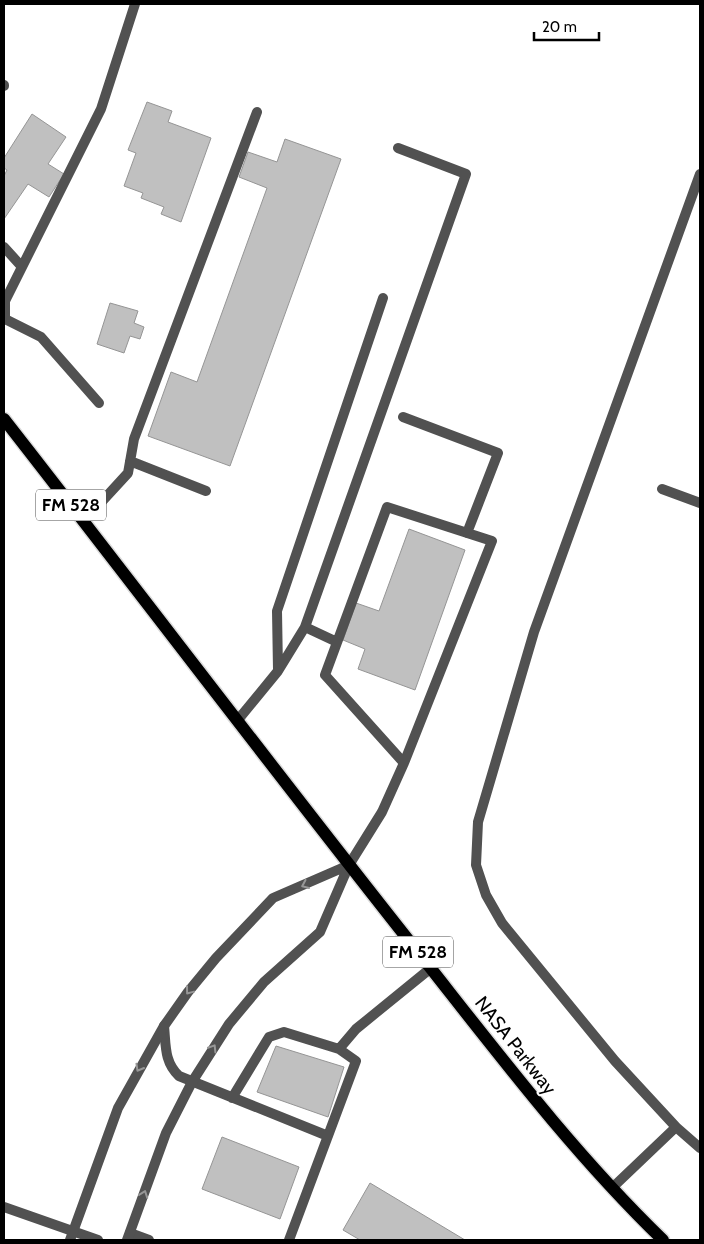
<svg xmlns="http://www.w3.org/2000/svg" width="704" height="1244" font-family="Cabin,sans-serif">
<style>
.building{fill:#c0c0c0;stroke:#959595}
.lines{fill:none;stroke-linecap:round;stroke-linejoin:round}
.primary-casing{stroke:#dbdbdb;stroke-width:15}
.service{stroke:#515151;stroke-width:10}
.minor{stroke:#515151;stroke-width:10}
.tertiary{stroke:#515151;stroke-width:10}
.primary{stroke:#000;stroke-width:12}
.oneway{stroke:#979797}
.labels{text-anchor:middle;stroke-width:4;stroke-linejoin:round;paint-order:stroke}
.shield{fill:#fff;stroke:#4c4c4c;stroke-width:1}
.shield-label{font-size:18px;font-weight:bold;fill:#000}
.street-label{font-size:19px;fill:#000;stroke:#fff}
</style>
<rect width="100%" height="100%" fill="#fff"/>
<path class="building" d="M147,102L172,111L168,122L211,138L181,222L161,214L164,207L141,198L143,193L124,186L136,153L128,150Z
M32,114L66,137L48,164L64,174L49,197L28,184L4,219V176L7,170L4,168V158Z
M285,139L341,159L230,466L148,436L171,372L197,382L267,188L239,177L248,152L277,162Z
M110,303L138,311L134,323L144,327L140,339L130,336L124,353L97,344Z
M409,529L465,550L415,690L358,669L365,649L343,640L356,603L379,611Z
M276,1046L344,1067L328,1117L257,1092Z
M222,1137L299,1167L280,1219L202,1189Z
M370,1183L465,1240H360L343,1230Z"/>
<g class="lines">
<defs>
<path id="primary" d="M4,419C140,593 273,769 410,942C491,1044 569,1149 663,1240"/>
</defs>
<use href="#primary" class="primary-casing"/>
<path class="service" d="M4,86V85
M4,247L22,267
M5,319L41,337L99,403
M4,320L5,319V301L101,109L135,4
M403,417L498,453L467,533
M130,461L206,491
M387,507L492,541L404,763L325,675Z
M84,521L128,473L134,439L257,112
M305,627L337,642
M278,670L277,611L383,298
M237,721L278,671L305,627L466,174L398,148
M349,865L382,812L404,763
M164,1026C166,1045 164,1062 179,1076L328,1136
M232,1098L269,1037L284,1032L339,1049
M676,1127L700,1148
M612,1188L676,1127L615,1061L502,923L486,895L476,865L478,822L534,632L700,174
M130,1233L149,1240
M289,1240L356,1061L339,1049L356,1029L431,968"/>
<path class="minor" d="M662,489L700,503
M4,1207L98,1240"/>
<path class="tertiary" d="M70,1240L118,1108L164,1026L188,992L216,958L273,898L349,865
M127,1240L166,1133L192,1082L229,1024L264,982L320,932L349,865"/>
<use href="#primary" class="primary"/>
</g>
<defs><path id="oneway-chevron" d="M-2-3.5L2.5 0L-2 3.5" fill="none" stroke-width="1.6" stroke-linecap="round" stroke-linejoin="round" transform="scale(1.25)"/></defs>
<g class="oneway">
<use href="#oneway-chevron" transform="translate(305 885) rotate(156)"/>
<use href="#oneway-chevron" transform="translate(189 991) rotate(127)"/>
<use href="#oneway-chevron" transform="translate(213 1048) rotate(-58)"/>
<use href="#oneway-chevron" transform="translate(139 1068) rotate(120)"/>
<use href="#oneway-chevron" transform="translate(144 1194) rotate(-70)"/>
</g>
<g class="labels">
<g class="shield">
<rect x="36" y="489.5" width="70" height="31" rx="4"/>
<rect x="383" y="936.5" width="70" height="31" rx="4"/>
</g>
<g class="shield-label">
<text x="71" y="511">FM 528</text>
<text x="418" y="958">FM 528</text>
</g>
<g class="street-label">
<text transform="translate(516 1045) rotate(52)" y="7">NASA Parkway</text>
</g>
</g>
<rect width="704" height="1244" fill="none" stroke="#000000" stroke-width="10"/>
<path d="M534 32v8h65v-8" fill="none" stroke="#000000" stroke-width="2.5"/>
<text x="542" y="32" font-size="15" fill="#000000" stroke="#ffffff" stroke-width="4" paint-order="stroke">20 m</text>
</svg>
